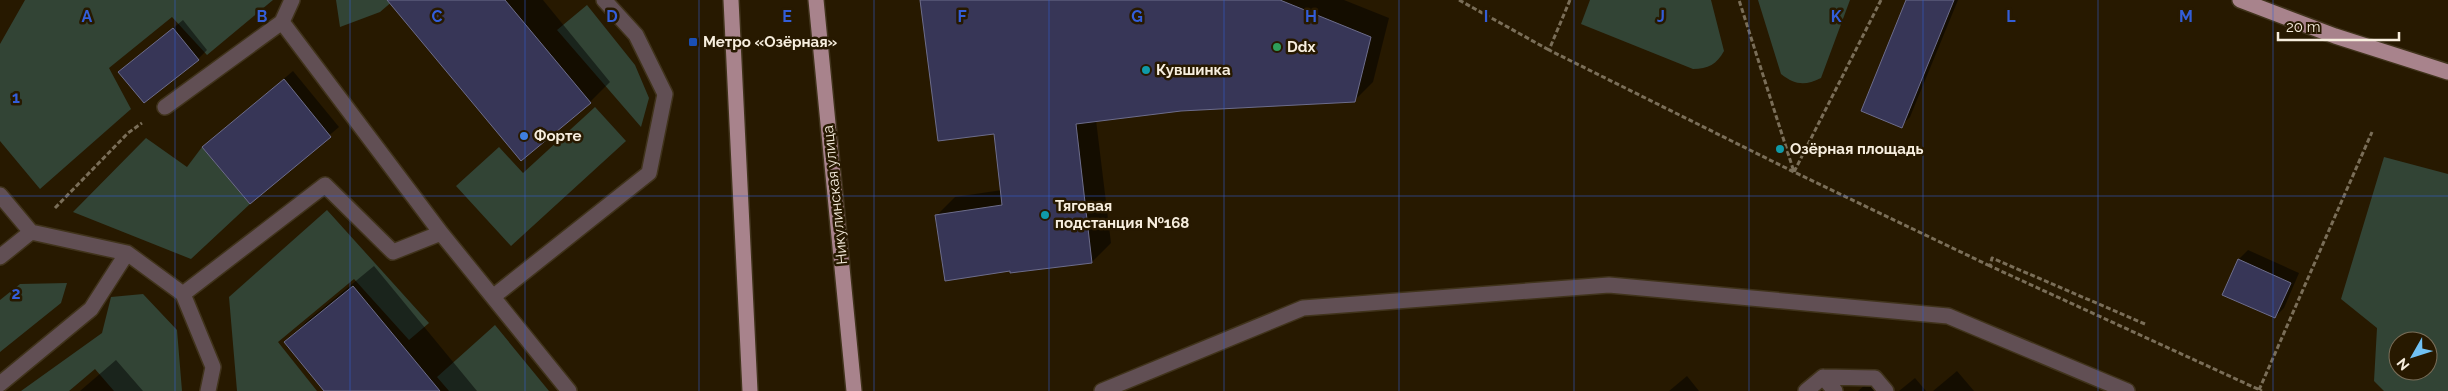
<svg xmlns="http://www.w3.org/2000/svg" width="2448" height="391" font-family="Raleway,sans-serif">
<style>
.green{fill:#324435;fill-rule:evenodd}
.shadow{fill:#0007}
.building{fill:#373657;stroke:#6d6d8b}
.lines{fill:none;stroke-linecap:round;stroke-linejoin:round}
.minor-casing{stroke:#40331b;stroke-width:18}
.major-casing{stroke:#40331b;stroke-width:18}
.path{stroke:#7a6e58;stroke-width:3;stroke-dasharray:5 2.5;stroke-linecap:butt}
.minor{stroke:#614f54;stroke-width:15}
.major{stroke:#a8838c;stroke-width:15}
.grid{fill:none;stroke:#335ed9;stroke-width:1;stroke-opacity:0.55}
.transit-dot{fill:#1a4fb4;stroke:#271900;stroke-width:2}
.leisure-dot{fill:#2e9e5b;stroke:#271900;stroke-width:2}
.culture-dot{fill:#0f9aa8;stroke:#271900;stroke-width:2}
.shop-dot{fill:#3f7fe0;stroke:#271900;stroke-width:2}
.labels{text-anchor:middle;stroke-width:5;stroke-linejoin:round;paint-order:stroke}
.poi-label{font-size:15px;font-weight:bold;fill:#f7eede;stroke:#271900;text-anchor:start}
.street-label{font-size:15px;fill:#f7eede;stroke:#271900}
.grid-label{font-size:16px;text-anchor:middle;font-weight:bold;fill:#335ed9;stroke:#271900;stroke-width:5;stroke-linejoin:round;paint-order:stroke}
</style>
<rect width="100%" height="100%" fill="#271900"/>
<path class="green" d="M25,0H273L207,55L172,17L109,68L131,109L40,189L0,141V44Z
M336,0H394L380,12L340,27Z
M1590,0H1711L1724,51C1717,64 1708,69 1693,69L1581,24Z
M1758,0H1850L1821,78C1805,86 1795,85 1781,74Z
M587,5L635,65L649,98L641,127L557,30Z
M595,107L626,141L511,246L456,186L499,147L523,173Z
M146,138L187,167L202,147L250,204L191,259L73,212Z
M2384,157L2448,174V391H2384L2374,381L2377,328L2341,299ZM2398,341H2428V371H2398Z
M327,210L429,323L409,340L354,279L278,342L317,391H237L229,297Z
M67,283L61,303L0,352V300L20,284Z
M143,294L177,330L182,391H114L95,369L69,391H21L102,333L111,297Z
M495,325L549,391H449L437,377Z"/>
<path class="shadow" d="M407,0H543L610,82L590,102Z
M921,0H1344L1389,18L1373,82L1354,101L1181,109L1096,120L1111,243L1092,262L936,216L955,197L1002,190L995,132Z
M1908,0H1958L1910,117L1901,126Z
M183,20L207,50L198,59L120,72Z
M293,71L339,127L250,203L203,147Z
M2248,250L2299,273L2284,308L2275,317L2224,294L2239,259Z
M374,266L477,391H326L286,343L306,322Z
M116,360L143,391H80Z
M1957,371L1974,391H1933Z
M1687,376L1699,391H1669Z
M1915,378L1926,391H1899Z
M1871,380L1880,391H1858Z"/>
<path class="building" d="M387,0H505L591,103L521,161Z
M920,0H1280L1371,37L1355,102L1181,111L1076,124L1092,263L1010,273V271L945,281L935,215L1002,205L994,134L938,141Z
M1906,0H1954L1902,128L1861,111Z
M173,28L199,60L144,103L118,72Z
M284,79L331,137L250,204L202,147Z
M2238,259L2291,283L2275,318L2222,295Z
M353,286L440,391H324L284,342Z"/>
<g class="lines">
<defs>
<path id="minor" d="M292,0L282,22L441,233
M165,107L282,22
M0,195L31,232L127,253L183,294L325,185L393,252L441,233L569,391
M0,257L31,232
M183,294L213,367L208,391
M494,296L649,173L665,94L636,35L604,0
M1823,377L1875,378L1886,391
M0,384L91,309L127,253
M1102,391L1303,308L1609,285L1948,316L2127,391
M1806,391L1823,377L1835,391"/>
<path id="major" d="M731,0L750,391
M816,0L854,391
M2240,0L2335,36L2448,72"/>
</defs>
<use href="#minor" class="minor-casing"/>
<use href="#major" class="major-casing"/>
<path class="path" d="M1459,0L1549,50
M1570,0L1549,50L1794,172L1739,0
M1881,0L1794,172L1990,266
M55,208L128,133L142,123
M2145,324L1992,258L1990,266L2262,391
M2259,390L2372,132"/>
<use href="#minor" class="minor"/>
<use href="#major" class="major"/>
</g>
<path class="grid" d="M175,0V391M350,0V391M525,0V391M699,0V391M874,0V391M1049,0V391M1224,0V391M1399,0V391M1574,0V391M1749,0V391M1923,0V391M2098,0V391M2273,0V391M0,196H2448"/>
<rect class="transit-dot" x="688" y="37" width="10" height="10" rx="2.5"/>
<circle class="leisure-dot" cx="1277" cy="47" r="5"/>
<g class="culture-dot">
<circle cx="1146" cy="70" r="5"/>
<circle cx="1780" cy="149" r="5"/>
<circle cx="1045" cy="215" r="5"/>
</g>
<circle class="shop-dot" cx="524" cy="136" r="5"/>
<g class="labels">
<g class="poi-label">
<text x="703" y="47">Метро «Озёрная»</text>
<text x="1287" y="52">Ddx</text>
<text x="1156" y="75">Кувшинка</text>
<text x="534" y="141">Форте</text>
<text x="1790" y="154">Озёрная площадь</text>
<text x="1055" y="211">Тяговая<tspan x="1055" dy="17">подстанция №168</tspan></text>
</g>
<g class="street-label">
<text transform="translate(835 195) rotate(-96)" y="5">Никулинская улица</text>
</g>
</g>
<g class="grid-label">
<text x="87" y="22">A</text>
<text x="262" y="22">B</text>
<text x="437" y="22">C</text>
<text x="612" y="22">D</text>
<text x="787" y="22">E</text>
<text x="962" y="22">F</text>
<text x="1137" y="22">G</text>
<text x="1311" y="22">H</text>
<text x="1486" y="22">I</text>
<text x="1661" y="22">J</text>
<text x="1836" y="22">K</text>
<text x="2011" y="22">L</text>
<text x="2186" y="22">M</text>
<text x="16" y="103">1</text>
<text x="16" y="299">2</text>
</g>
<g transform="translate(2413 356) rotate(231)"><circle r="24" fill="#271900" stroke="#7a6e59"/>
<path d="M0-4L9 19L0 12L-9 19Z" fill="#70c1f4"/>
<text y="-8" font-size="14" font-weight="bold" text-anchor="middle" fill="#f7eede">N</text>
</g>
<path d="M2278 32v8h121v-8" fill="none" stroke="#f7eede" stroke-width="2.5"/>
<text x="2286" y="32" font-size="15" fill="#f7eede" stroke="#271900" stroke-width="4" paint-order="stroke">20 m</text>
</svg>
